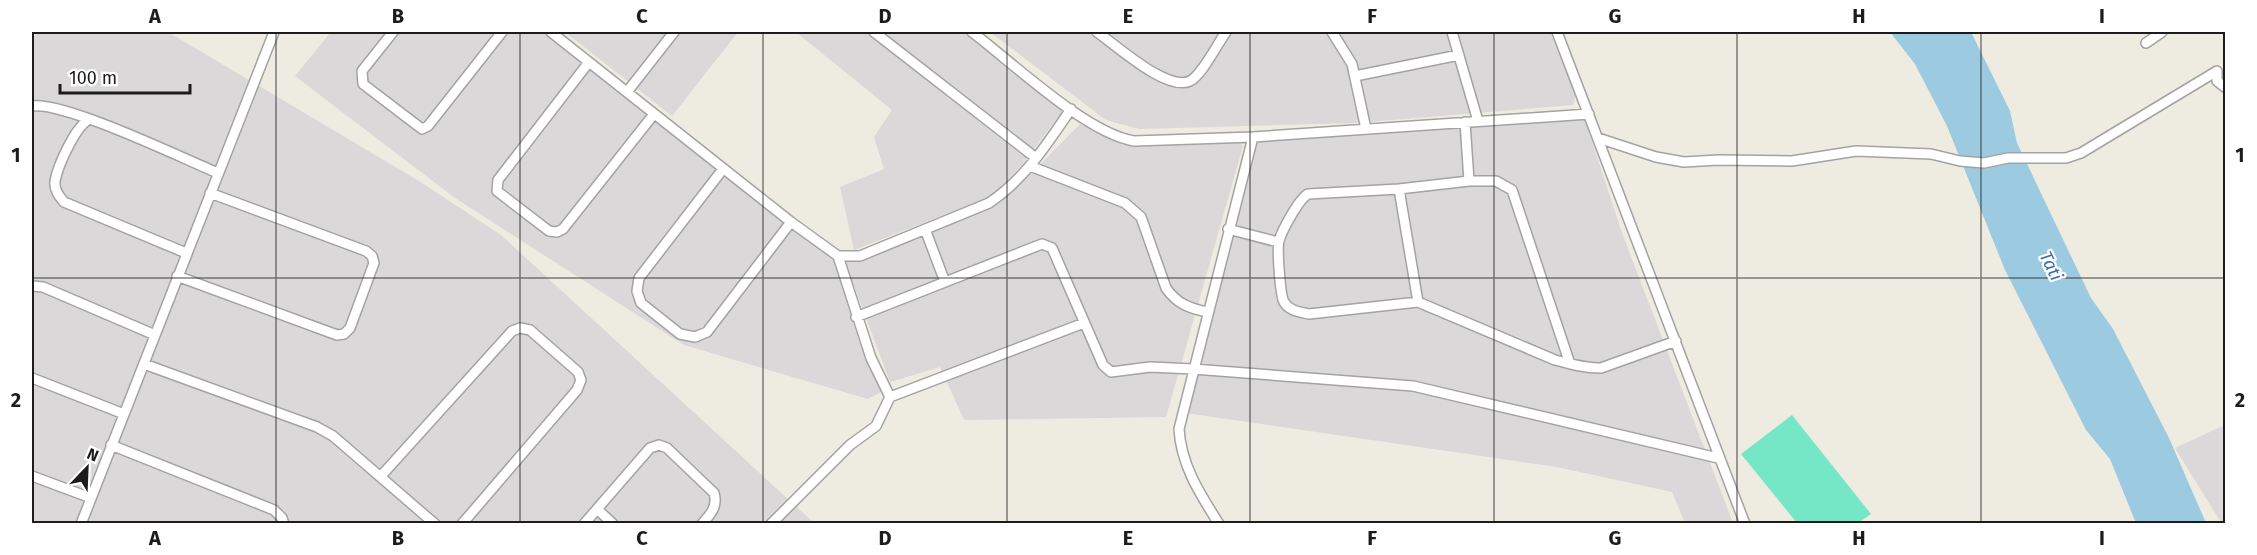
<svg xmlns="http://www.w3.org/2000/svg" width="2257" height="555" font-family="'Fira Sans',sans-serif">
<style>
.residential{fill:#dad8d8}
.pitch{fill:#75e7c6}
.water{fill:#9bcae1}
.lines{fill:none;stroke-linecap:round;stroke-linejoin:round}
.street-casing{stroke:#a3a3a3;stroke-width:12}
.street{stroke:#fff;stroke-width:9}
.grid{fill:none;stroke:#1c1c1c;stroke-width:1.5;stroke-opacity:0.55}
.labels{text-anchor:middle;stroke-width:4.5;stroke-linejoin:round;paint-order:stroke}
.water-label{font-size:18px;font-style:italic;fill:#3f6eb4;stroke:#fff}
.neatline{fill:none;stroke:#1c1c1c;stroke-width:2}
.grid-label{font-size:20px;text-anchor:middle;font-weight:bold;fill:#1c1c1c}
</style>
<rect width="100%" height="100%" fill="#eeebe0"/>
<path class="residential" d="M36,32H168L419,181L501,235L814,523H32V43Z
M331,32H547L833,256L859,341L883,391L868,399L684,345L455,198L295,76Z
M565,32H738L672,116Z
M796,32H966L1064,109L1021,166L992,196L854,250L840,187L884,169L874,137L892,110Z
M990,32H1550L1576,95L1573,105L1355,123L1139,129L1106,120Z
M1583,114L1622,233L1733,523H1685L1672,492L1557,467L1186,413L1255,135Z
M1080,124L1123,145L1234,138L1243,146L1166,417L964,420L940,367L890,382L844,259L999,201L1021,184Z
M2225,425L2226,523L2222,524L2175,448Z"/>
<path class="pitch" d="M1792,415L1871,514L1858,523H1797L1741,454Z"/>
<path class="water" d="M1890,32H1971L2010,111L2017,143L2091,298L2113,329L2169,438L2206,523H2136L2110,459L2086,430L2005,270L1947,126L1915,64Z"/>
<g class="lines">
<defs>
<path id="street" d="M393,32L362,71L363,84L422,129L428,126L502,32
M551,32L791,222L838,256H860L989,203C1025,179 1047,144 1071,109
M874,32L1036,158
M972,32C1013,63 1086,133 1134,141L1253,137L1589,114
M1097,32C1116,45 1167,92 1190,81C1202,75 1218,43 1226,32
M1332,32L1352,64L1366,129
M1452,32L1478,121
M1557,32L1745,524
M2146,43L2162,32
M589,62L498,180L497,191L549,231L557,232L563,229L654,114
M1355,76L1459,55
M627,92L674,32
M32,106C64,101 182,158 218,173
M88,120C75,128 58,165 55,181C54,190 59,196 64,202L186,253
M1465,122L1469,181
M1598,138L1656,157L1684,162L1718,160L1792,161L1856,151L1931,154L1960,161L1984,163L2008,158H2066L2081,153L2217,71V81L2226,88
M1030,166L1125,203L1141,217L1166,288C1177,304 1189,308 1207,312
M723,169L639,278L637,291L641,303L680,334L695,337L707,332L791,222
M1399,189L1418,302
M925,229L945,282
M1228,229L1278,242
M177,276L337,335L344,334L350,328L374,263L372,256L366,251L210,193
M32,286L43,287L155,335
M856,317L1042,244L1052,248L1103,365L1111,372L1150,367L1193,369L1413,386L1718,458
M144,364L317,427L333,436L435,524
M1570,364L1512,190L1496,181H1469L1399,189L1308,194C1299,199 1282,230 1279,241C1277,249 1280,295 1284,302C1289,311 1300,312 1309,314L1418,302L1555,360C1570,364 1585,368 1601,368L1676,341
M32,378L124,414
M890,397L1084,323
M111,445L274,510L282,518L284,524
M32,476L91,498
M381,476L512,331L520,328L530,330L578,372L581,380L577,390L462,524
M597,509L613,524
M81,524L274,32
M584,524L650,448L659,445L667,448L714,493C718,506 711,514 702,524
M771,524L850,445L876,426L890,397L871,358L838,256
M1219,524C1200,494 1181,465 1179,429L1253,137"/>
</defs>
<use href="#street" class="street-casing"/>
<use href="#street" class="street"/>
</g>
<path class="grid" d="M276,32V524M520,32V524M763,32V524M1007,32V524M1250,32V524M1494,32V524M1737,32V524M1981,32V524M32,278H2226"/>
<g class="labels">
<g class="water-label">
<text transform="translate(2051 266) rotate(64)" y="6">Tati</text>
</g>
</g>
<rect width="2257" height="555" fill="none" stroke="#ffffff" stroke-width="66"/>
<g transform="translate(87 468) rotate(23)" stroke="#ffffff" stroke-width="4.5" paint-order="stroke">
<path d="M0-4.5L10 22L0 15L-10 22Z" fill="#1c1c1c"/>
<text y="-9" font-size="16" font-weight="bold" text-anchor="middle" fill="#1c1c1c">N</text>
</g>
<path d="M60 84v9h130v-9" fill="none" stroke="#1c1c1c" stroke-width="3"/>
<text x="69" y="84" font-size="18" fill="#1c1c1c" stroke="#ffffff" stroke-width="4.5" paint-order="stroke">100 m</text>
<rect x="33" y="33" width="2191" height="489" class="neatline"/>
<g class="grid-label">
<text x="155" y="23">A</text>
<text x="398" y="23">B</text>
<text x="642" y="23">C</text>
<text x="885" y="23">D</text>
<text x="1128" y="23">E</text>
<text x="1372" y="23">F</text>
<text x="1615" y="23">G</text>
<text x="1859" y="23">H</text>
<text x="2102" y="23">I</text>
<text x="16" y="162">1</text>
<text x="2240" y="162">1</text>
<text x="16" y="407">2</text>
<text x="2240" y="407">2</text>
<text x="155" y="545">A</text>
<text x="398" y="545">B</text>
<text x="642" y="545">C</text>
<text x="885" y="545">D</text>
<text x="1128" y="545">E</text>
<text x="1372" y="545">F</text>
<text x="1615" y="545">G</text>
<text x="1859" y="545">H</text>
<text x="2102" y="545">I</text>
</g>
</svg>
